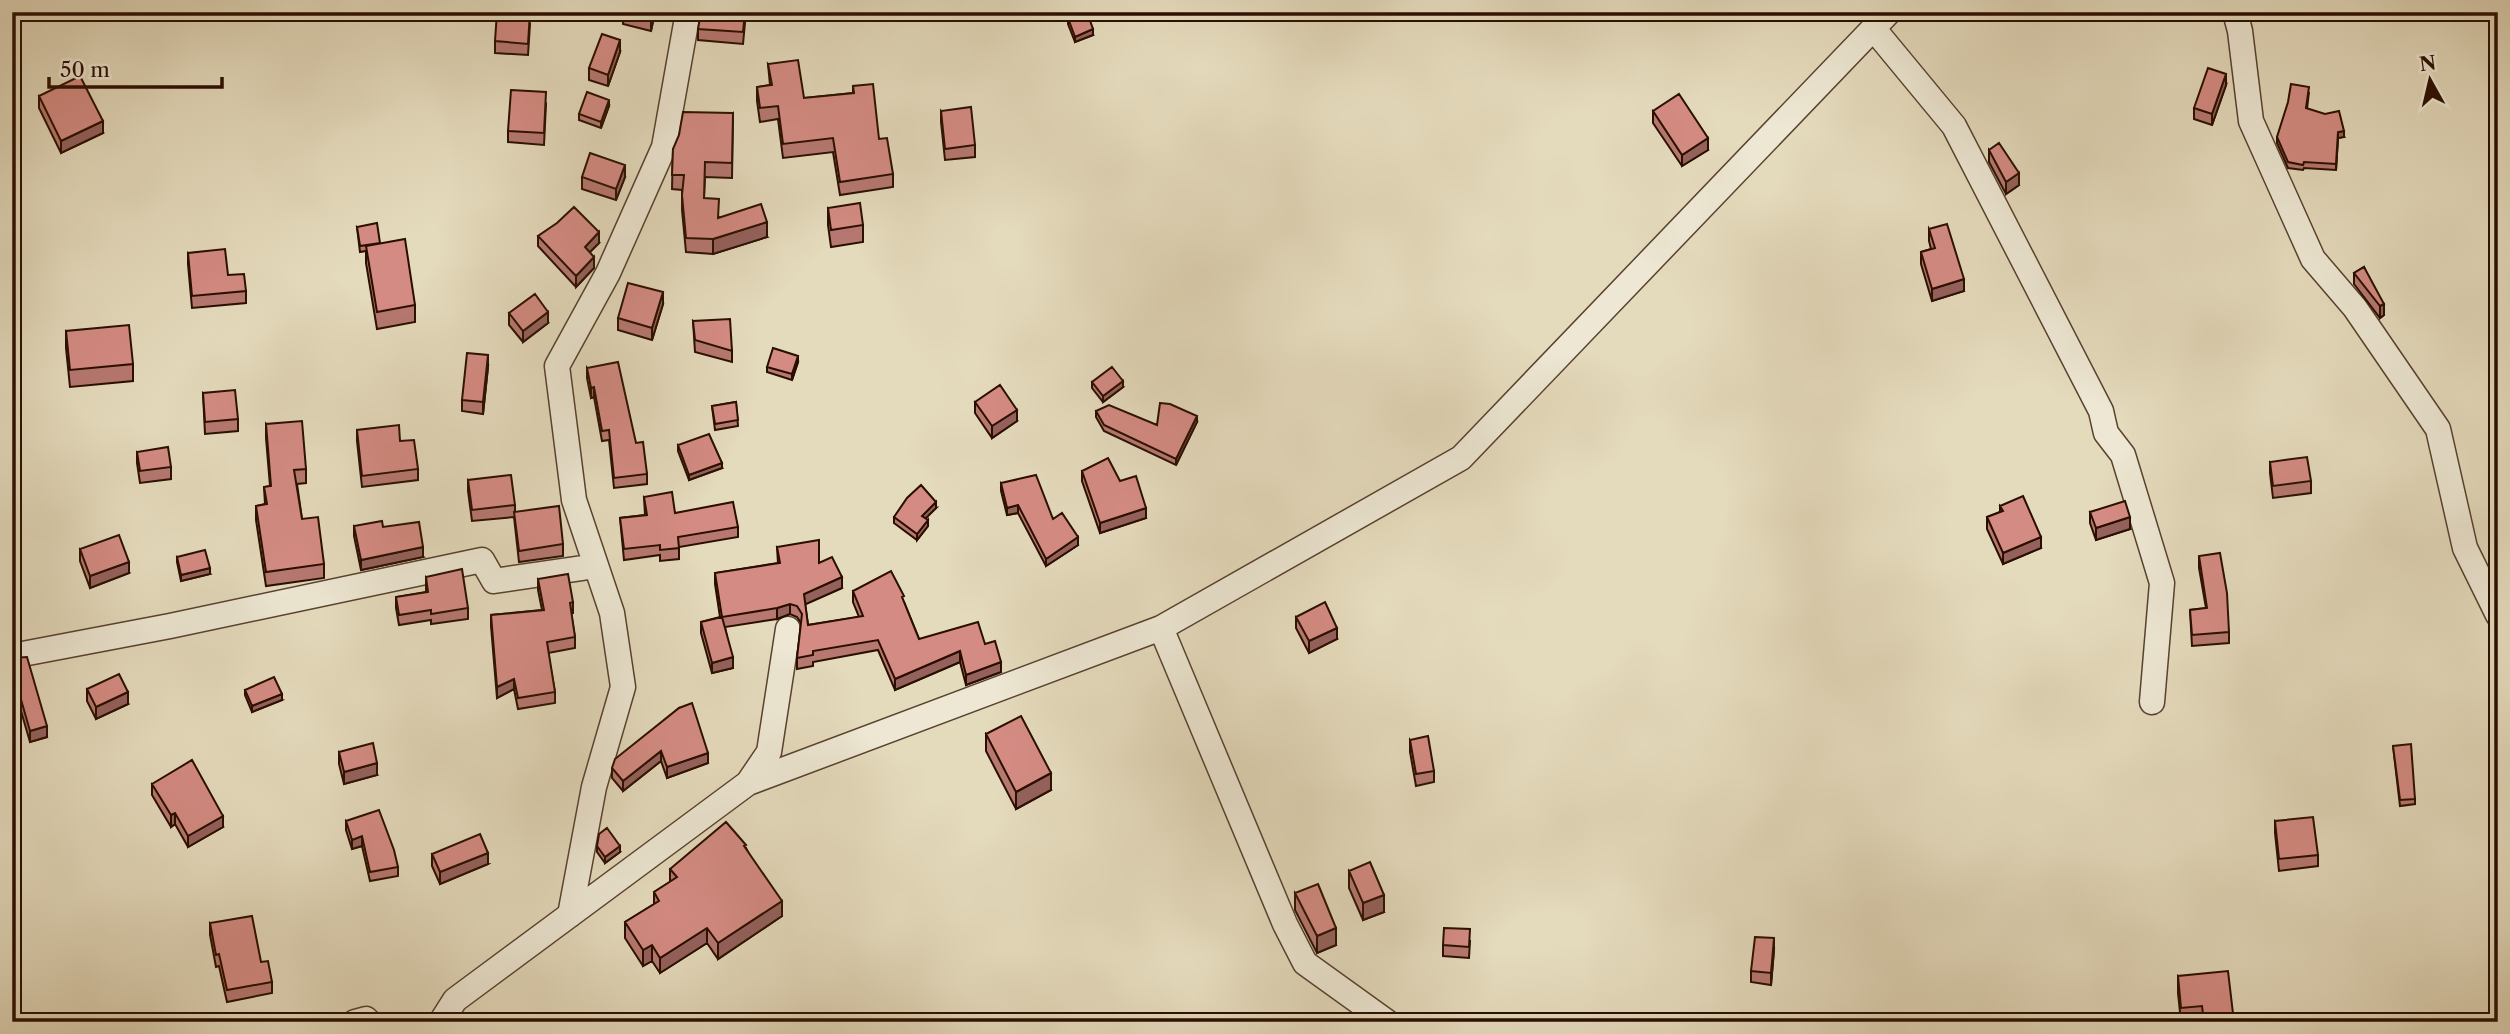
<svg xmlns="http://www.w3.org/2000/svg" width="2510" height="1034" font-family="'Libre Caslon Text',serif">
<style>
.lines{fill:none;stroke-linecap:round;stroke-linejoin:round}
.minor-casing{stroke:#58412f;stroke-width:27}
.minor{stroke:#ede7d3;stroke-width:24}
.wall{fill:#b67871;stroke:#2a0e00;stroke-width:2}
.shaded-wall{fill:#94615c;stroke:#2a0e00;stroke-width:2}
.building{fill:#d48b83;stroke:#2a0e00;stroke-width:2}
</style>
<rect width="100%" height="100%" fill="#e4dabc"/>
<filter id="stains"><feTurbulence type="fractalNoise" baseFrequency=".00286" numOctaves="4"/><feColorMatrix values="0 0 0 0 .2 0 0 0 0 .09 0 0 0 0 .02 0 0 0 .5 -.17"/></filter>
<radialGradient id="worn" r=".72"><stop offset=".6" stop-color="#630" stop-opacity="0"/><stop offset="1" stop-color="#630" stop-opacity=".3"/></radialGradient>
<g class="lines">
<defs>
<path id="minor" d="M2235,12L2240,31L2251,121L2313,259L2355,308L2438,429L2465,548L2498,615
M1873,28L1954,126L2101,411L2106,433L2123,455L2162,583L2152,702
M1161,628L1285,924L1305,963L1387,1022
M12,656L170,626L482,560L494,581L596,566
M748,783L769,752L788,629
M570,915L594,787L623,687L612,613L574,500L557,366L608,273L664,147L688,12
M355,1022L366,1019L369,1022
M441,1022L455,1000L748,783L1161,628L1461,458L1889,12"/>
</defs>
<use href="#minor" class="minor-casing"/>
<use href="#minor" class="minor"/>
</g>
<path class="wall" d="M623,12H655L651,31L623,24Z
M746,12L743,44L698,40V29Z
M1068,18L1093,35L1075,42L1068,24Z
M530,24L528,55L495,53V41Z
M620,52L608,86L589,80V68Z
M768,64L804,98L853,93V86L879,139L893,174V187L840,195L833,152L783,158L778,119L760,122L757,101V87L770,85Z
M2226,85L2212,125L2194,119V108Z
M2309,92L2307,109L2344,137L2338,138L2336,170L2304,168L2303,170L2288,168L2277,143V137Z
M39,96L103,133L61,153L39,108Z
M546,104L544,145L508,142V131Z
M609,106L601,128L579,120V114Z
M941,111L975,145V157L945,160L941,122Z
M1653,111L1708,150L1682,166L1653,123Z
M733,113L732,178L705,177L704,198L719,217L767,237L713,254L686,252L682,210V190L672,189L673,149Z
M1989,150L2019,185L2006,194L1989,162Z
M582,177H625L616,200L582,189Z
M828,208L863,225V242L831,247L828,225Z
M357,227L380,243L415,305V322L377,329L366,263V251L360,252Z
M1929,229L1964,291L1932,301L1921,264V252L1931,249L1929,241Z
M538,236L599,243L590,252L594,268L576,287L538,246Z
M188,253L228,275L246,291V303L192,308L188,264Z
M2364,267L2384,315L2380,318L2354,284V273Z
M663,304L652,340L618,330V318Z
M509,313L548,323L523,342L509,325Z
M693,321L732,351V362L695,352Z
M66,331L133,364V381L70,387L66,348Z
M798,362L792,380L767,372V367Z
M12,363L14,381V395H12Z
M488,367L483,414L462,411V400Z
M587,368L636,443L647,474V484L614,488L609,440L602,441L594,397L591,398L587,378Z
M1092,382L1123,387L1103,402L1092,388Z
M203,393L238,419V431L205,434Z
M736,402L738,426L715,430L712,406Z
M975,402L1017,421L992,438L975,413Z
M1096,411L1157,425L1197,422L1176,465L1104,431L1096,417Z
M266,424L306,469V483L297,484L302,519L324,564V578L266,586L256,520V506L265,504L264,487L270,486L266,438Z
M357,430L400,441L418,469V480L362,487L357,441Z
M678,445L722,468L689,480L678,451Z
M137,452L171,467V479L140,483L137,463Z
M2270,462L2311,481V493L2273,498L2270,473Z
M1082,471L1120,481L1146,518L1100,533L1082,481Z
M468,480L515,505V512L563,544V556L519,562L514,517L472,521L468,491Z
M1001,483L1053,519L1078,545L1046,566L1018,513L1007,515L1001,491Z
M644,497L675,513L738,527V537L679,547V559L660,561V555L624,560L620,518L645,515Z
M2000,506L2041,548L2003,564L1987,529V517L2000,512Z
M936,508L925,518L928,526L917,540L894,523V517Z
M2090,512L2130,529L2096,540L2090,523Z
M354,526L423,557L361,570L354,536Z
M777,547L819,563L842,588L805,604L808,625L859,617L853,602V591L904,602L919,639L985,644L1001,672L966,685L960,662L895,690L878,650L813,662V666L797,669V658L801,623L797,617L790,614L777,619L725,627L733,668L712,673L701,633V622L720,617L715,584V573L778,563Z
M80,549L129,573L90,588L80,561Z
M2199,556L2229,632V643L2192,646L2190,610L2206,608L2199,568Z
M177,557L210,574L181,581L177,562Z
M426,577L468,608V619L431,624V620L399,625L396,608V597L426,592Z
M538,579L573,602V613H571L575,637V648L548,653L555,692V703L518,709L514,689L497,698L491,626V615L542,610L538,590Z
M1296,617L1337,639L1309,653L1296,628Z
M12,658L47,737L30,742L12,680Z
M87,689L128,704L96,719L87,701Z
M245,690L282,700L252,712L245,695Z
M679,708L708,763L667,778L661,761L623,791L612,778V768Z
M986,734L1051,790L1016,809L986,751Z
M1410,740L1434,771V782L1416,786L1410,752Z
M2393,746L2415,799V804L2400,806Z
M339,752L377,775L344,784L339,764Z
M152,784L223,827L188,847L175,824L171,827L152,795Z
M346,821L398,867V876L370,881L362,846L352,849L346,830Z
M2275,821L2318,855V866L2279,871L2275,833Z
M597,846L620,852L605,863L597,852Z
M746,848L782,916L718,959L707,943L660,973L652,961L643,966L625,938V922L654,904V892L670,882V869Z
M432,854L488,864L440,884L432,866Z
M1349,871L1384,912L1363,920L1349,888Z
M1295,893L1336,945L1317,953L1295,910Z
M210,923L261,962L272,982V993L227,1002L219,966L216,967L210,935Z
M1470,941L1469,958L1443,956V945Z
M1774,950L1771,985L1751,982V971Z
M2178,976L2234,1022H2181L2178,993Z"/>
<path class="shaded-wall" d="M653,12H655L651,31V19Z
M1093,29V35L1075,42V37Z
M620,40V52L608,86V75Z
M2226,74V85L2212,125V114Z
M609,100V106L601,128V122Z
M103,121V133L61,153V141Z
M2344,131V137L2338,138L2336,170L2338,132Z
M1708,138V150L1682,166V155Z
M625,165V177L616,200V189Z
M2019,173V185L2006,194V182Z
M767,222V237L713,254V239Z
M599,232V243L585,257V247Z
M594,257V268L576,287V276Z
M1964,279V291L1932,301V289Z
M663,292V304L652,340V328Z
M2384,304V315L2380,318V306Z
M548,312V323L523,342V331Z
M488,355V367L483,414V402Z
M798,356V362L792,380V374Z
M1123,381V387L1103,402V396Z
M594,387V397L591,398V388Z
M1017,410V421L992,438V426Z
M1197,416V422L1176,465V459Z
M722,463V468L689,480V475Z
M936,502V508L922,522V516Z
M1018,505V513L1007,515V508Z
M1146,508V518L1100,533V523Z
M2130,517V529L2096,540V528Z
M928,520V526L917,540V534Z
M1078,537V545L1046,566V559Z
M2041,537V548L2003,564V553Z
M423,547V557L361,570V560Z
M129,562V573L90,588V576Z
M210,568V574L181,581V575Z
M842,577V588L804,605V594Z
M790,604V614L777,619V608Z
M1337,628V639L1309,653V641Z
M960,651V662L895,690V679Z
M733,657V668L712,673V663Z
M1001,662V672L966,685V675Z
M514,679V689L497,698V687Z
M128,692V704L96,719V707Z
M282,694V700L252,712V706Z
M47,726V737L30,742V731Z
M661,751V761L623,791V781Z
M708,753V763L667,778V767Z
M377,763V775L344,784V772Z
M1051,773V790L1016,809V792Z
M175,813V824L171,827V815Z
M223,816V827L188,847V836Z
M362,836V846L352,849V840Z
M620,846V852L605,863V857Z
M488,853V864L440,884V872Z
M1384,895V912L1363,920V903Z
M782,901V916L718,959V943Z
M707,928V943L660,973V958Z
M1336,928V945L1317,953V936Z
M1774,938V950L1771,985V973Z
M652,945V961L643,966V950Z"/>
<path class="building" d="M497,12H530L528,44L495,41Z
M623,12H653L651,19Z
M701,12H745L743,32L698,29Z
M1083,12H1087L1093,29L1075,37L1068,18Z
M602,34L620,40L608,75L589,68Z
M798,60L804,98L854,93L853,86L873,84L879,139L887,138L893,174L840,182L833,138L783,144L778,106L760,108L757,87L772,85L768,64Z
M2208,68L2226,74L2212,114L2194,108Z
M80,76L103,121L61,141L39,96Z
M2291,84L2309,87L2306,108L2325,114L2339,111L2344,131L2338,132L2336,164L2304,162L2303,165L2288,162L2277,137L2288,102Z
M511,90L546,92L544,133L508,131Z
M587,92L609,100L601,122L579,114Z
M1679,94L1708,138L1682,155L1653,111Z
M971,107L975,145L945,149L941,111Z
M683,112L733,113L732,163L705,162L704,198L719,199L718,218L761,204L767,222L713,239L686,238L682,195L684,175H672L673,149L679,135Z
M1999,143L2019,173L2006,182L1989,150Z
M590,153L625,165L616,189L582,177Z
M860,203L863,225L831,230L828,208Z
M574,207L599,232L585,247L594,257L576,276L538,236L557,223Z
M377,223L380,243L360,246L357,227Z
M1947,224L1964,279L1932,289L1921,252L1935,248L1929,229Z
M405,239L415,305L377,312L366,246Z
M225,249L228,275L244,274L246,291L192,296L188,253Z
M2364,267L2384,304L2380,306L2354,273Z
M628,283L663,292L652,328L618,318Z
M535,294L548,312L523,331L509,313Z
M730,319L732,351L695,340L693,321Z
M129,325L133,364L70,370L66,331Z
M773,348L798,356L792,374L767,367Z
M467,353L488,355L483,402L462,400Z
M618,362L636,443L643,442L647,474L614,478L609,430L602,431L594,387L591,388L587,368Z
M1112,367L1123,381L1103,396L1092,382Z
M1000,385L1017,410L992,426L975,402Z
M235,390L238,419L205,422L203,393Z
M736,402L738,420L715,424L712,406Z
M1160,403L1170,404L1197,416L1176,459L1104,425L1096,411L1109,405L1157,425Z
M302,421L306,469L294,470L302,519L318,517L324,564L266,572L256,506L267,504L264,487L271,486L266,424Z
M399,425L400,441L414,440L418,469L362,476L357,430Z
M709,434L722,463L689,475L678,445Z
M168,447L171,467L140,471L137,452Z
M2307,457L2311,481L2273,486L2270,462Z
M1108,458L1120,481L1136,476L1146,508L1100,523L1082,471Z
M511,475L515,505L472,510L468,480Z
M1036,475L1053,519L1062,513L1078,537L1046,559L1018,505L1007,508L1001,483Z
M921,485L936,502L922,516L928,520L917,534L894,517L907,498Z
M672,492L675,513L733,502L738,527L678,537L679,548L660,550V545L624,549L620,518L647,515L644,497Z
M2023,496L2041,537L2003,553L1987,517L2003,511L2000,506Z
M2125,501L2130,517L2096,528L2090,512Z
M559,506L563,544L519,551L514,512Z
M382,521L383,527L419,522L423,547L361,560L354,526Z
M119,535L129,562L90,576L80,549Z
M819,540V563L832,557L842,577L804,594L808,625L863,616L853,591L891,571L904,596L902,597L919,639L978,622L985,644L995,641L1001,662L966,675L960,651L895,679L878,640L813,651V655L797,658L802,614L797,606L790,604L777,608L722,617L733,657L712,663L701,622L722,617L715,573L780,563L777,547Z
M205,550L210,568L181,575L177,557Z
M2220,553L2227,593L2229,632L2192,635L2190,610L2207,608L2199,556Z
M462,569L468,608L431,614V610L399,615L396,597L428,592L426,577Z
M568,574L573,602L570,603L575,637L547,642L555,692L518,698L514,679L497,687L491,615L544,610L538,579Z
M1325,602L1337,628L1309,641L1296,617Z
M27,657L47,726L30,731L12,668V658Z
M119,674L128,692L96,707L87,689Z
M274,677L282,694L252,706L245,690Z
M692,703L708,753L667,767L661,751L623,781L612,768L615,759L679,708Z
M1021,716L1051,773L1016,792L986,734Z
M1428,736L1434,771L1416,774L1410,740Z
M373,743L377,763L344,772L339,752Z
M2411,744L2415,799L2400,800L2393,746Z
M192,760L223,816L188,836L175,813L171,815L152,784Z
M379,810L394,850L398,867L370,872L362,836L352,840L346,821Z
M2313,817L2318,855L2279,859L2275,821Z
M726,822L746,845L744,846L782,901L718,943L707,928L660,958L652,945L643,950L625,922L659,901L654,892L677,877L670,869Z
M607,828L620,846L605,857L597,846L599,834Z
M480,834L488,853L440,872L432,854Z
M1370,862L1384,895L1363,903L1349,871Z
M1318,884L1336,928L1317,936L1295,893Z
M252,916L261,962L268,961L272,982L227,990L219,954L216,955L210,923Z
M1444,928L1470,929L1469,947L1443,945Z
M1755,937L1774,938L1771,973L1751,971Z
M2228,971L2234,1022H2204L2202,1006L2181,1008L2178,976Z"/>
<rect width="2510" height="1034" fill="none" stroke="#e4dabc" stroke-width="42"/>
<rect x="14" y="14" width="2482" height="1006" fill="none" stroke="#2a0e00" stroke-width="3.5"/>
<rect x="21" y="21" width="2468" height="992" fill="none" stroke="#2a0e00" stroke-width="2"/>
<g transform="translate(2430 80) rotate(352)" stroke="#ede7d3" stroke-width="5" paint-order="stroke">
<path d="M0-5L12 26L0 18L-12 26Z" fill="#2a0e00"/>
<text y="-10" font-size="19" font-weight="bold" text-anchor="middle" fill="#2a0e00">N</text>
</g>
<path d="M49 77v10h173v-10" fill="none" stroke="#2a0e00" stroke-width="3.5"/>
<text x="60" y="77" font-size="21" fill="#2a0e00" stroke="#ede7d3" stroke-width="5" paint-order="stroke">50 m</text>
<rect width="100%" height="100%" filter="url(#stains)"/>
<rect width="100%" height="100%" fill="url(#worn)"/>
</svg>
